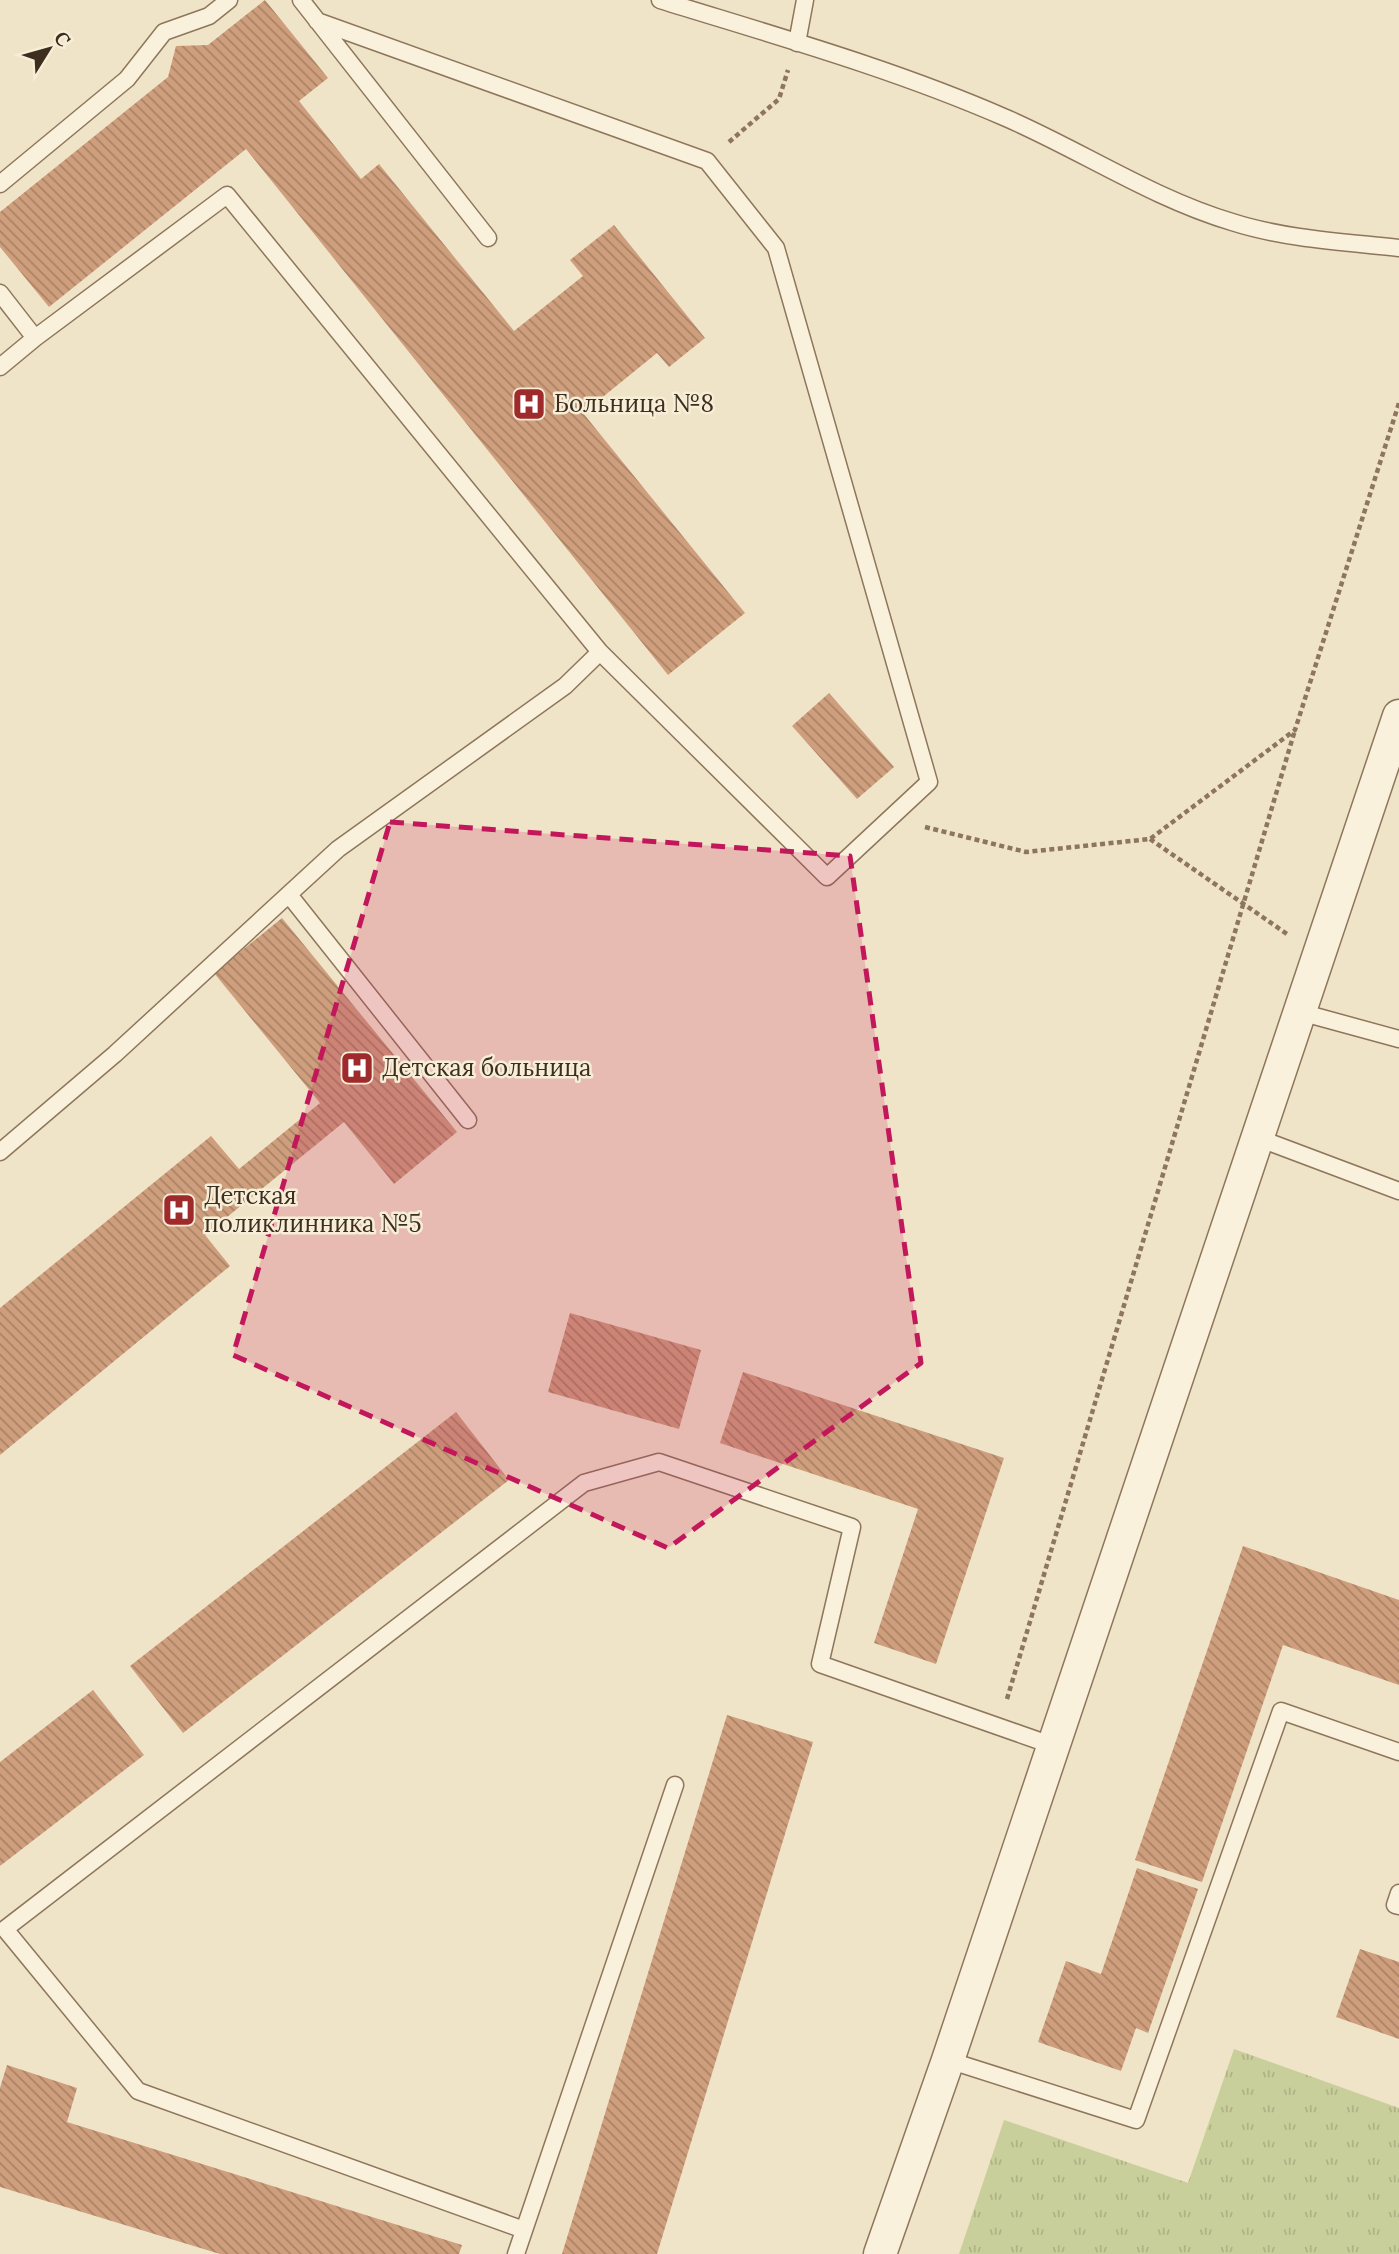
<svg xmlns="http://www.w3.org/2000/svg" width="1399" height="2254" font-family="Lora,serif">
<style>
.park{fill:url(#park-tufts)}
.building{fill:url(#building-back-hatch)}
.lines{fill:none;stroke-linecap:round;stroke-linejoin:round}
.service-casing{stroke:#8d765c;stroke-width:19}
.minor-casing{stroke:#8d765c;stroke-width:35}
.path{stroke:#8d765c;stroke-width:4.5;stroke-dasharray:5 3.5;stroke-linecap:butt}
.service{stroke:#faf1dc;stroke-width:16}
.minor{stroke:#faf1dc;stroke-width:32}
.marked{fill:#c2185b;fill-opacity:0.2;stroke:#c2185b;stroke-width:5;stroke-dasharray:14 9;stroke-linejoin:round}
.labels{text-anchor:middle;stroke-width:5;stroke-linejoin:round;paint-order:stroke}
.poi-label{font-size:24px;fill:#3d2e20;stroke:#f7eed8;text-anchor:start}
</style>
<defs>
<pattern id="park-tufts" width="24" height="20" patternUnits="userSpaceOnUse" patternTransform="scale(1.75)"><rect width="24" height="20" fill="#c9cf9b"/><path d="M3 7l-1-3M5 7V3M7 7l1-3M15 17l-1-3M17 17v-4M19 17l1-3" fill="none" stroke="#aeb285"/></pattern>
<pattern id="building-back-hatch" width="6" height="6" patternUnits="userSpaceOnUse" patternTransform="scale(1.75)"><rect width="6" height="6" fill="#cf9f7d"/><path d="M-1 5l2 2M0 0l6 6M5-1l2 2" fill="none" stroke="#a98266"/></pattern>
</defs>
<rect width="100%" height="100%" fill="#f0e4c8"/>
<path class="park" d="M1234,2049L1399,2108V2254H959L1004,2120L1188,2183Z"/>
<path class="building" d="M265,0L328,78L299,101L361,179L379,164L514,331L583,276L570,260L614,225L705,338L669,367L657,353L583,413L745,613L668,675L246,149L49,307L0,247V212L168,77L176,46L208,45Z
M829,693L894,767L857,799L792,726Z
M282,918L457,1132L394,1184L344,1122L205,1235L230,1266L0,1455V1308L211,1136L239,1169L320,1103L214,973Z
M570,1313L701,1350L679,1429L548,1392Z
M743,1372L1004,1458L936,1664L874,1643L918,1509L720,1443Z
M456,1412L509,1480L183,1733L130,1666Z
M1243,1546L1399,1600V1685L1283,1645L1202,1882L1135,1860Z
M93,1690L144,1755L0,1866V1762Z
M727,1715L813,1742L657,2254H562Z
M1137,1868L1198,1889L1148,2033L1136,2028L1121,2071L1038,2042L1066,1961L1101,1974Z
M1360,1949L1399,1962V2039L1336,2017Z
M7,2065L77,2088L67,2122L462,2245L459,2254H220L0,2187V2088Z"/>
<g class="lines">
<defs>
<path id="service" d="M301,0L488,238
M660,0C776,36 894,69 1006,118C1082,151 1152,198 1232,222C1285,239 1344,242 1399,248
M797,43L805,0
M0,184L127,79L164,32L209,16L229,0
M0,293L35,338L0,367
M35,338L227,195L600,652
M290,896L468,1120
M1300,1012L1399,1039
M1258,1138L1399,1191
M0,1152L115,1054L338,849L565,686L600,652L827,877L929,782L776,248L707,161L317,21
M1399,1893L1395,1905L1399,1906
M948,2060L1136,2120L1281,1711L1399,1752
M524,2230L138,2091L5,1929L584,1483L659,1462L852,1527L820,1664L1054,1746
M516,2254L675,1785"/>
<path id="minor" d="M880,2254L948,2060L1399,716"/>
</defs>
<use href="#service" class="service-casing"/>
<use href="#minor" class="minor-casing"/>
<path class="path" d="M729,142L779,99L788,70
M925,827L1026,852L1150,839L1295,730L1399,403
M1150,839L1287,934
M1007,1699L1295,730"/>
<use href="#service" class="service"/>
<use href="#minor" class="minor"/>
</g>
<path class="marked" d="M390,822L850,856L921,1363L668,1548L233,1355Z"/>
<defs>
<symbol id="hospital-square" viewBox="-11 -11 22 22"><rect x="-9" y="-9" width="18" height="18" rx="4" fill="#9e2a2b" stroke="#f7eed8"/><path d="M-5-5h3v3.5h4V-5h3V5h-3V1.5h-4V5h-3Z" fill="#fff"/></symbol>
</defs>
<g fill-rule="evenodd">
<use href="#hospital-square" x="510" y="385" width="38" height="38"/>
<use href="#hospital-square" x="338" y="1049" width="38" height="38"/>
<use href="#hospital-square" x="160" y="1191" width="38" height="38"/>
</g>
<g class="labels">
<g class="poi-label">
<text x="554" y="412">Больница №8</text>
<text x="382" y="1076">Детская больница</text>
<text x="204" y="1204">Детская<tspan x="204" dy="28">поликлинника №5</tspan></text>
</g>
</g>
<g transform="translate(49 49) rotate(53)" stroke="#f7eed8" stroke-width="5" paint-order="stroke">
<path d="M0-5L12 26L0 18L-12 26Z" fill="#3d2e20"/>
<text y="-10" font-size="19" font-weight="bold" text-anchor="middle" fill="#3d2e20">С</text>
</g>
</svg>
